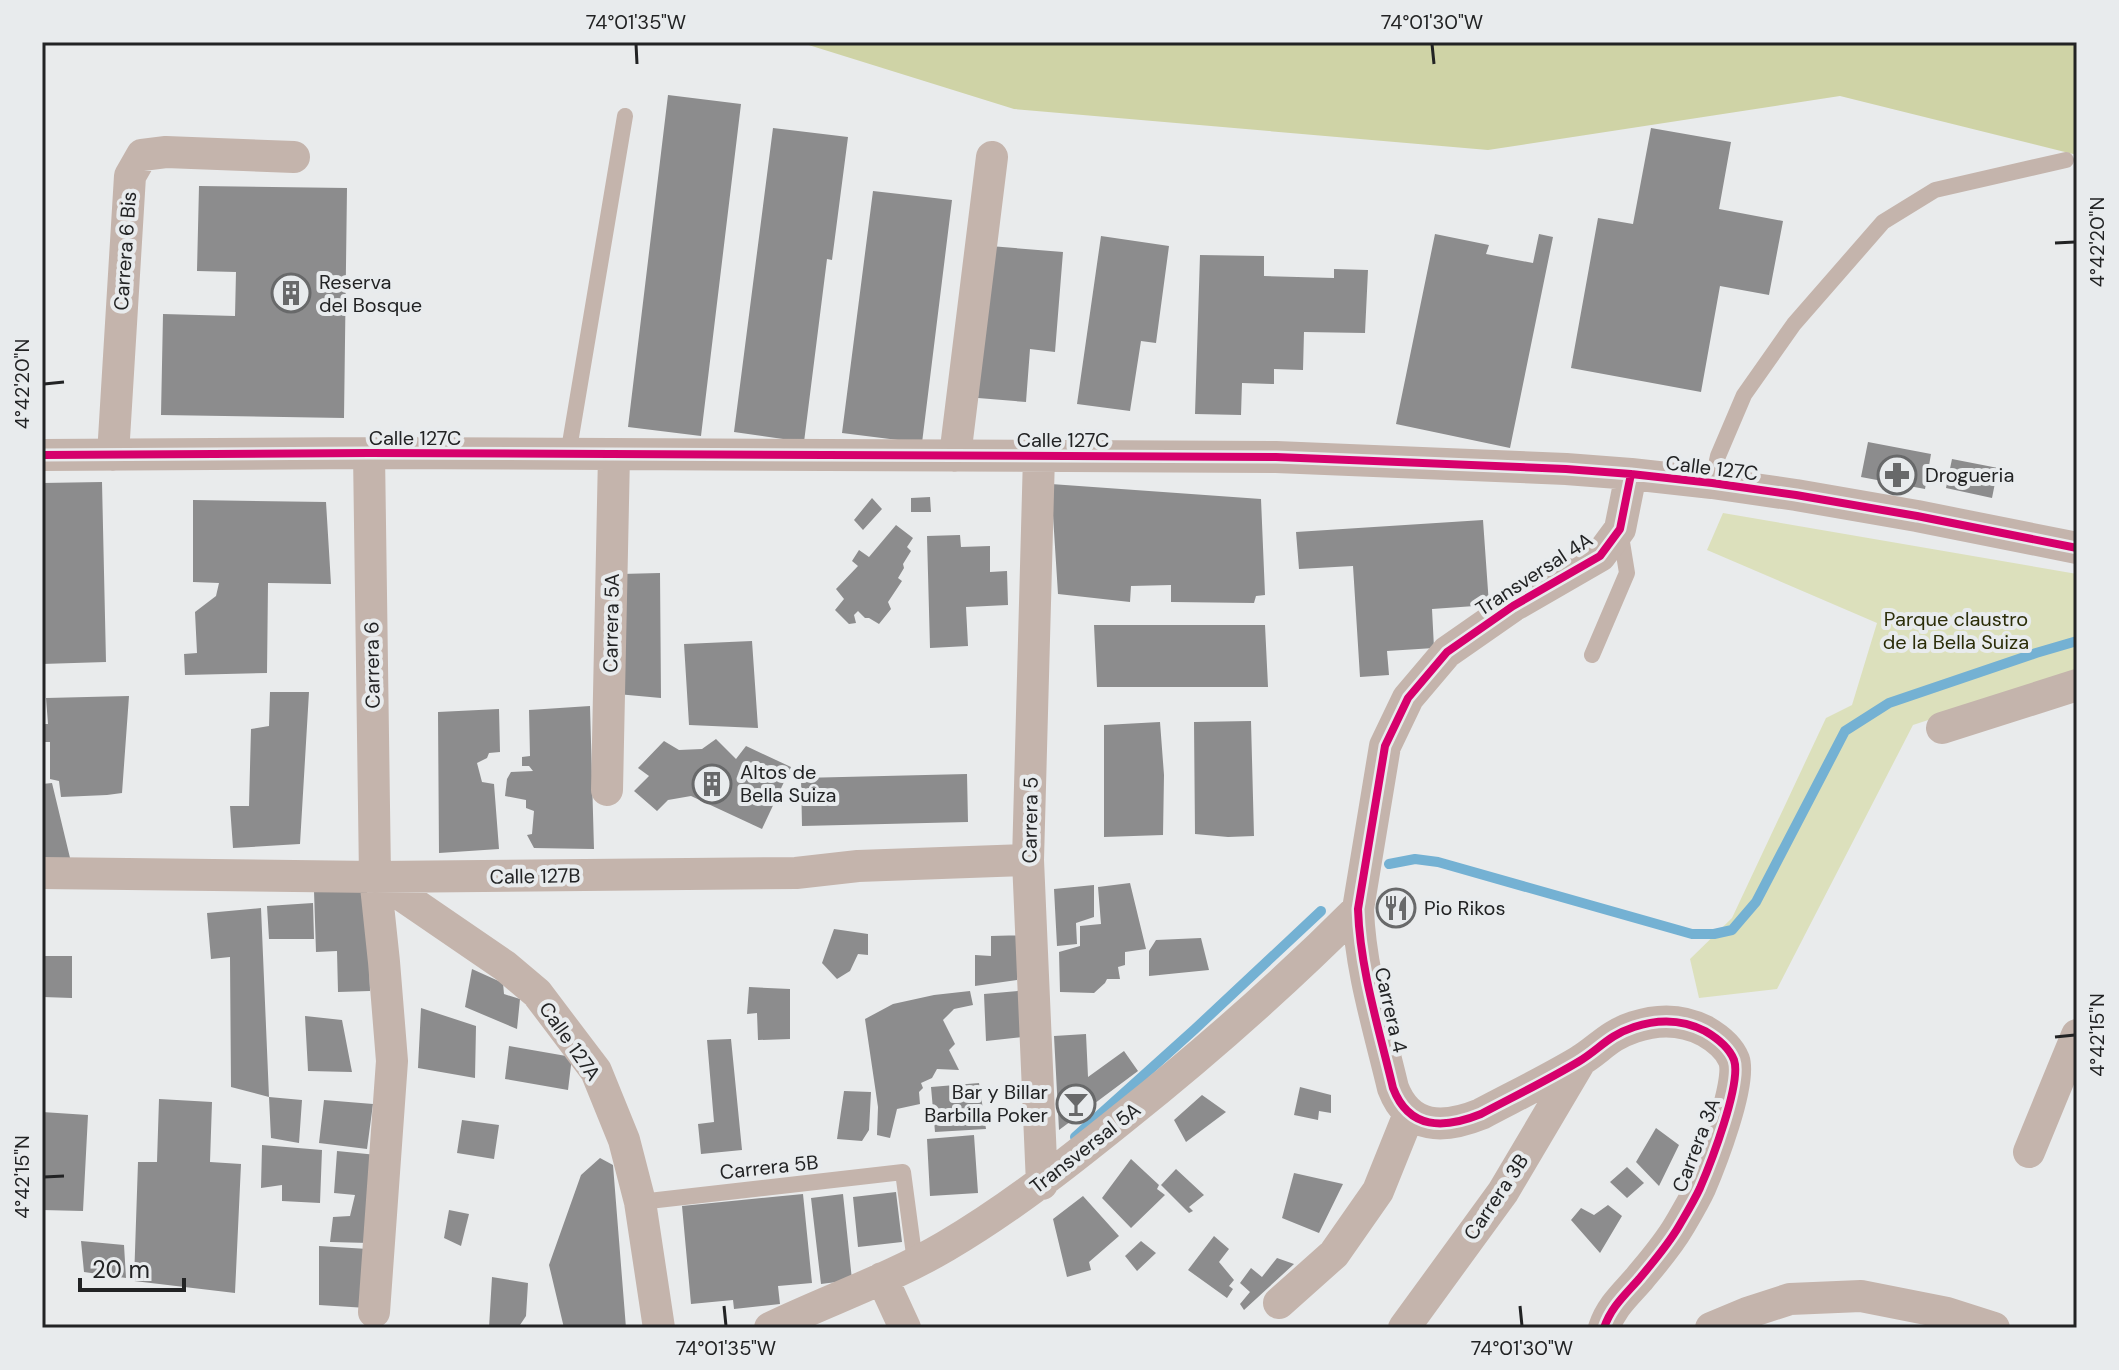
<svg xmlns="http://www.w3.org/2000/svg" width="2119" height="1370" font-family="'DM Sans',sans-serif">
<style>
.green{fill:#dce0bc}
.forest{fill:#cfd3a6}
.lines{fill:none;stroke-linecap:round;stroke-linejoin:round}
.stream{stroke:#74b1d3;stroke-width:10}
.building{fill:#8c8c8d}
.lane{stroke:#c4b4ac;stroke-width:16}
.street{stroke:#c4b4ac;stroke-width:32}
.cycleway-casing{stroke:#e8ebed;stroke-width:13}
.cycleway{stroke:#d6006c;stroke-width:8}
.ticks{fill:none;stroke:#222324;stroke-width:3}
.labels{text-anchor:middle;stroke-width:8;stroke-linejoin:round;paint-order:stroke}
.street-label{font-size:20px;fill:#222324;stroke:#e8ebed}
.poi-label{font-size:20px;fill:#222324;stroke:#e8ebed;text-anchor:start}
.park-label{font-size:20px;fill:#2b2d08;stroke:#e8ebed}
.neatline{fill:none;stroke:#222324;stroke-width:3}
.ticks-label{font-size:20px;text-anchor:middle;fill:#222324}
</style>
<rect width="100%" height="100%" fill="#e9ebec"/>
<path class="green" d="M1723,513L2077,574V671L1913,725L1777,989L1699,998L1690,959L1732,918L1826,718L1852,705L1877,623L1707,550Z"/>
<path class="forest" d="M799,42H2077V155L1840,96L1488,150L1014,109Z"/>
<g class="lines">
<path class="stream" d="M1389,864L1415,859L1438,862L1692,934H1714L1732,930L1756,902L1845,731L1889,703L2036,653L2077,641
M1075,1137L1195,1029L1321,911"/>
</g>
<path class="building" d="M668,95L741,104L701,436L628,427Z
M773,128L848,137L832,260L827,259L804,442L734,432Z
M1651,128L1731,142L1719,209L1783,221L1769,295L1720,286L1701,392L1571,368L1598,218L1633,224Z
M199,186L347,188L344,418L161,415L163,314L235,316L236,272L197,271Z
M873,191L952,200L922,443L842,433Z
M1435,234L1489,245L1486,254L1533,263L1539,234L1553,237L1510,448L1396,424Z
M1101,236L1169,246L1156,343L1141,341L1130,411L1077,404Z
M990,246L1063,252L1055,352L1030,349L1026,402L978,398Z
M1200,255L1264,256V276L1334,278V269L1368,270L1365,333L1304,332L1303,370L1274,369V384L1242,383L1241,415L1195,414Z
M1868,442L1931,454L1925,489L1861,477Z
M1952,459L1998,468L1992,498L1946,488Z
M102,482L106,662L42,664V483Z
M1051,484L1261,499L1265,595L1256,596L1254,603L1171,602V585L1131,586L1130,602L1058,594Z
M930,497L931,512H911V498Z
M872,498L882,509L863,530L854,520Z
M193,500L326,502L331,584L268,583L267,673L185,675L184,654L197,653L195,612L216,596L219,583L193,582Z
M1483,520L1489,605L1432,609L1434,648L1387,651L1389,675L1360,677L1353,566L1299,569L1296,532Z
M896,525L913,538L907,547L911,551L903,564L904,568L898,578L902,581L888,602L891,609L879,624L869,618H865L858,611L854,615L856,623L849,624L835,610L844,599L836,589L858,566L852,561L859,550L869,557Z
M960,535L961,547L990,546V572L1007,571L1008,605L966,607L968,646L930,648L927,536Z
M660,573L661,698L617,694L621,574Z
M1094,625H1265L1268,687H1097Z
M752,641L758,728L689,725L684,644Z
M270,692H309L300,844L233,848L230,806H249L251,729L269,726Z
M129,696L122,793L107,795L61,797L59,781L50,779V742H42V724H48L46,698Z
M590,706L594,849L534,848L527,835L532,834L534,811L526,808V800L505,796L507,779L511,772L533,771L529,766H522V757L530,756L529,710Z
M499,709L500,752L489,753L487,758L477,763L482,782L494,784L499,849L439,853L438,712Z
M1251,721L1254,836L1228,837L1195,834L1194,722Z
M1160,722L1164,775L1163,835L1104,837V725Z
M716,739L736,759L746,746L791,767L762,829L691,796L668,800L657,811L634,791L649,776L638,768L664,741L679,750L702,749Z
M967,774L968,822L802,826L801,778Z
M52,783L71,862L42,861V784Z
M1130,883L1146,949L1125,952V965L1118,967L1120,979H1107L1105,983L1094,993L1060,992L1059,952L1080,946V926L1101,924L1098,887Z
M1094,885V917L1076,923L1077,944L1057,946L1054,889Z
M367,889L370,991L338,992L337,951L316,952L314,891Z
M313,903L314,939H269L267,906Z
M261,908L269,1097L231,1087L230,957L211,959L207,913Z
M834,929L868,934V955L858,954L850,971L837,979L822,963Z
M1026,935L1017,980L975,986V955L991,956V936Z
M1201,938L1209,970L1149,976V951L1156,940Z
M45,956H72V998L43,997Z
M472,969L503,983L504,994L520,999L517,1029L465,1007Z
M749,987L790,989V1039L758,1040L757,1013L747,1014Z
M1028,990L1031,1036L986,1041L984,994Z
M970,991L973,1005L954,1009L943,1020L955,1044L949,1050L959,1070L937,1069L932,1078L921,1083L923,1088L919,1092L920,1104L897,1109L890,1138L877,1135L878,1107L865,1019L893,1004L934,995Z
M421,1008L476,1026L475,1078L418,1068Z
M305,1016L342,1020L352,1072L308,1071Z
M1086,1034L1088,1077L1124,1051L1138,1071L1059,1130L1054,1036Z
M731,1039L742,1150L701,1154L698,1124L714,1122L707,1040Z
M509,1046L572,1057L568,1090L505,1079Z
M979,1083L986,1129L935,1132L931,1087Z
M1300,1087L1331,1095V1113L1319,1111L1318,1120L1294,1115Z
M844,1091L871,1092L869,1130L862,1141L837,1139Z
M1202,1095L1226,1112L1186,1142L1174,1120Z
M269,1097L302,1100L299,1143L271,1138Z
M159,1099L212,1102L210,1162L241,1164L235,1293L134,1281L138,1162H157Z
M324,1100L373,1104L367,1149L319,1143Z
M42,1112L88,1115L83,1211L42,1210Z
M462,1120L499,1125L494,1159L457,1153Z
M1656,1128L1679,1145L1659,1186L1636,1162Z
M974,1135L978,1193L930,1196L927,1139Z
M262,1145L322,1150L320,1203L282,1201V1185L261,1188Z
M337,1151L377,1155L369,1243L330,1242L333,1217L350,1216L355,1195L334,1193Z
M600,1158L613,1165L626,1328H564L549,1265L581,1175Z
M1131,1159L1159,1185L1157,1189L1165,1195L1131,1228L1102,1198Z
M1627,1167L1644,1183L1627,1198L1610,1182Z
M1176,1169L1204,1195L1189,1207L1193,1211L1189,1213L1161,1185Z
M1294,1173L1343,1184L1319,1233L1282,1218Z
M896,1192L902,1242L858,1247L853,1197Z
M803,1194L812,1283L778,1286L780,1304L734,1309L733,1300L691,1304L682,1206Z
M843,1194L852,1280L821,1284L811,1198Z
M1083,1196L1119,1236L1089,1262L1091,1270L1067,1277L1053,1219Z
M1608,1205L1622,1216L1600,1253L1571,1220L1581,1208L1594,1215Z
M449,1210L469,1214L461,1246L444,1238Z
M1214,1236L1229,1249L1219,1262L1234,1280L1229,1286L1233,1289L1227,1298L1188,1270Z
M81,1241L124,1245L126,1278L84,1272Z
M1141,1241L1156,1253L1137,1271L1125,1256Z
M319,1246L368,1249L367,1308L319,1305Z
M1277,1258L1294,1264L1244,1310L1240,1304L1250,1292L1240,1283L1251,1268L1262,1277Z
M492,1277L528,1283L526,1316L518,1328H489Z"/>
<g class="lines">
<path class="lane" d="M568,455L625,116
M1712,483L1718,456L1744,395L1794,324L1883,222L1935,190L2066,160
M1592,655L1627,573L1620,530
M640,1202L903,1172L915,1262"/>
<path class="street" d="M369,453L375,877L384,962L392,1061L374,1312
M42,455L369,453L1276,457L1566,469L1631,474L1712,483L1796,495L1917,516L2077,548
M113,455L130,176L142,155L166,152L294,157
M955,456L992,157
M1039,456L1028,860L1042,1184
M1942,728L2077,685
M607,790L614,455
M42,873L375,877L796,873L858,866L1028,860
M375,877L505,966L537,993L596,1071L624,1140L640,1202L659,1328
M2029,1152L2077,1035
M882,1278L905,1328
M1279,1303L1334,1254L1378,1191L1409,1114
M770,1328C828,1300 890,1279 946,1246C1009,1209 1066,1164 1123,1118C1206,1052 1283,984 1358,909
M1404,1328L1503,1192L1581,1060
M1604,1328C1611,1307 1625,1295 1639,1279C1653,1262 1668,1245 1679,1226C1686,1214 1694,1201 1700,1188C1710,1165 1742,1083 1734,1060C1729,1047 1717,1038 1705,1031C1682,1019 1658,1019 1634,1027C1607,1036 1600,1049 1578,1062C1546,1081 1513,1097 1481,1114C1444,1129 1409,1130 1393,1088C1379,1029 1360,969 1358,909L1385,746L1408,698L1447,652L1513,606L1600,556L1620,529L1631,474
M1711,1328L1747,1313L1790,1299L1861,1296L1947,1313L1994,1328"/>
<defs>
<path id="cycleway" d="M42,455L369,453L1276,457L1566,469L1631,474L1712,483L1796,495L1917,516L2077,548
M1604,1328C1611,1307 1625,1295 1639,1279C1653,1262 1668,1245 1679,1226C1686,1214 1694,1201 1700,1188C1710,1165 1742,1083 1734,1060C1729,1047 1717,1038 1705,1031C1682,1019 1658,1019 1634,1027C1607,1036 1600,1049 1578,1062C1546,1081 1513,1097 1481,1114C1444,1129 1409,1130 1393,1088C1379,1029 1360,969 1358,909L1385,746L1408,698L1447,652L1513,606L1600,556L1620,529L1631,474"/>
</defs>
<use href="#cycleway" class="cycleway-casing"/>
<use href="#cycleway" class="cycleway"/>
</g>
<path class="ticks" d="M636,44L637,64M1432,44L1434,64M2055,243L2075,242M44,384L64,382M2055,1037L2075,1035M44,1177L64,1176M724,1306L726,1326M1520,1306L1522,1326"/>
<defs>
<symbol id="building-ring" viewBox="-11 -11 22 22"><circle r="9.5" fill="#e8ebed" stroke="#68696a" stroke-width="1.5"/><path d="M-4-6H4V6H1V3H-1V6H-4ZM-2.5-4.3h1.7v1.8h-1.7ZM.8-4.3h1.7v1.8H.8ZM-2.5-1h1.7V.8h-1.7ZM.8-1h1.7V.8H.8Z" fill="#68696a"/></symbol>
<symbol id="pharmacy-ring" viewBox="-11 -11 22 22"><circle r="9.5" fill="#e8ebed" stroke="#68696a" stroke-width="1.5"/><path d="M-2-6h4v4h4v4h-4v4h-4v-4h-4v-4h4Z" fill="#68696a"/></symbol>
<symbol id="restaurant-ring" viewBox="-11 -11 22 22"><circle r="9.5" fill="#e8ebed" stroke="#68696a" stroke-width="1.5"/><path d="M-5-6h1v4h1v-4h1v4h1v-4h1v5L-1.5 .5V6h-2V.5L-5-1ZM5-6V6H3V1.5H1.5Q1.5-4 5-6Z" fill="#68696a"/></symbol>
<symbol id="bar-ring" viewBox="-11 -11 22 22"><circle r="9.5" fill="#e8ebed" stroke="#68696a" stroke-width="1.5"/><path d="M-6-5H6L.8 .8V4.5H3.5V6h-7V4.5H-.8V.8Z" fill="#68696a"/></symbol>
</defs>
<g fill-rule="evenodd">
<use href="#building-ring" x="269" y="271" width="44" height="44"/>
<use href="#pharmacy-ring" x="1875" y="453" width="44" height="44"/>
<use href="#building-ring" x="690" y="762" width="44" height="44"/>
<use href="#restaurant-ring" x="1374" y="886" width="44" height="44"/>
<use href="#bar-ring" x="1054" y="1082" width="44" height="44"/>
</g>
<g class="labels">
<g class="street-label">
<text transform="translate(125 251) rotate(-86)" y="7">Carrera 6 Bis</text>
<text x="415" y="445">Calle 127C</text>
<text x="1063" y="447">Calle 127C</text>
<text transform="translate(1712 468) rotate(7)" y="7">Calle 127C</text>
<text transform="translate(1534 574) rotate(-33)" y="7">Transversal 4A</text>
<text transform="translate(611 623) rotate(-89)" y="7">Carrera 5A</text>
<text transform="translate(372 665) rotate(-91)" y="7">Carrera 6</text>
<text transform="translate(1030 820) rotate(-89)" y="7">Carrera 5</text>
<text transform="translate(535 876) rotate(-1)" y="7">Calle 127B</text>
<text transform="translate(1391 1010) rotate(77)" y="7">Carrera 4</text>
<text transform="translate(570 1041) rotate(55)" y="7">Calle 127A</text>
<text transform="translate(1696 1145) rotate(-69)" y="7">Carrera 3A</text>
<text transform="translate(1085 1148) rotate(-38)" y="7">Transversal 5A</text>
<text transform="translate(769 1167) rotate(-6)" y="7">Carrera 5B</text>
<text transform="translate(1496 1197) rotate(-56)" y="7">Carrera 3B</text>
</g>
<g class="poi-label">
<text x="319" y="289">Reserva<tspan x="319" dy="23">del Bosque</tspan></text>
<text x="1925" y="482">Drogueria</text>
<text x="740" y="779">Altos de<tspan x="740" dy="23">Bella Suiza</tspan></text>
<text x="1424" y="915">Pio Rikos</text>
<text x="1048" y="1099" text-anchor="end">Bar y Billar<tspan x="1048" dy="23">Barbilla Poker</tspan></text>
</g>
<g class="park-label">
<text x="1956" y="626">Parque claustro<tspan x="1956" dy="23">de la Bella Suiza</tspan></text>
</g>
</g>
<rect width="2119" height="1370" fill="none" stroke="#e8ebed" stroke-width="88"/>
<path d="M80 1278v12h104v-12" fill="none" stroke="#222324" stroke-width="4"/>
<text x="92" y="1278" font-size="24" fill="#222324" stroke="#e8ebed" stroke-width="6" paint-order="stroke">20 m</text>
<rect x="44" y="44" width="2031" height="1282" class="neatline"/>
<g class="ticks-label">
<text x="636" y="29">74°01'35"W</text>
<text x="1432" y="29">74°01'30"W</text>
<text transform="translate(2097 242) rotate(-90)" y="7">4°42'20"N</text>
<text transform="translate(22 384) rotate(-90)" y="7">4°42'20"N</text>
<text transform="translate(2097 1035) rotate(-90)" y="7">4°42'15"N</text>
<text transform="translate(22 1177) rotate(-90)" y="7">4°42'15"N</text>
<text x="726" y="1355">74°01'35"W</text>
<text x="1522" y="1355">74°01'30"W</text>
</g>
</svg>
